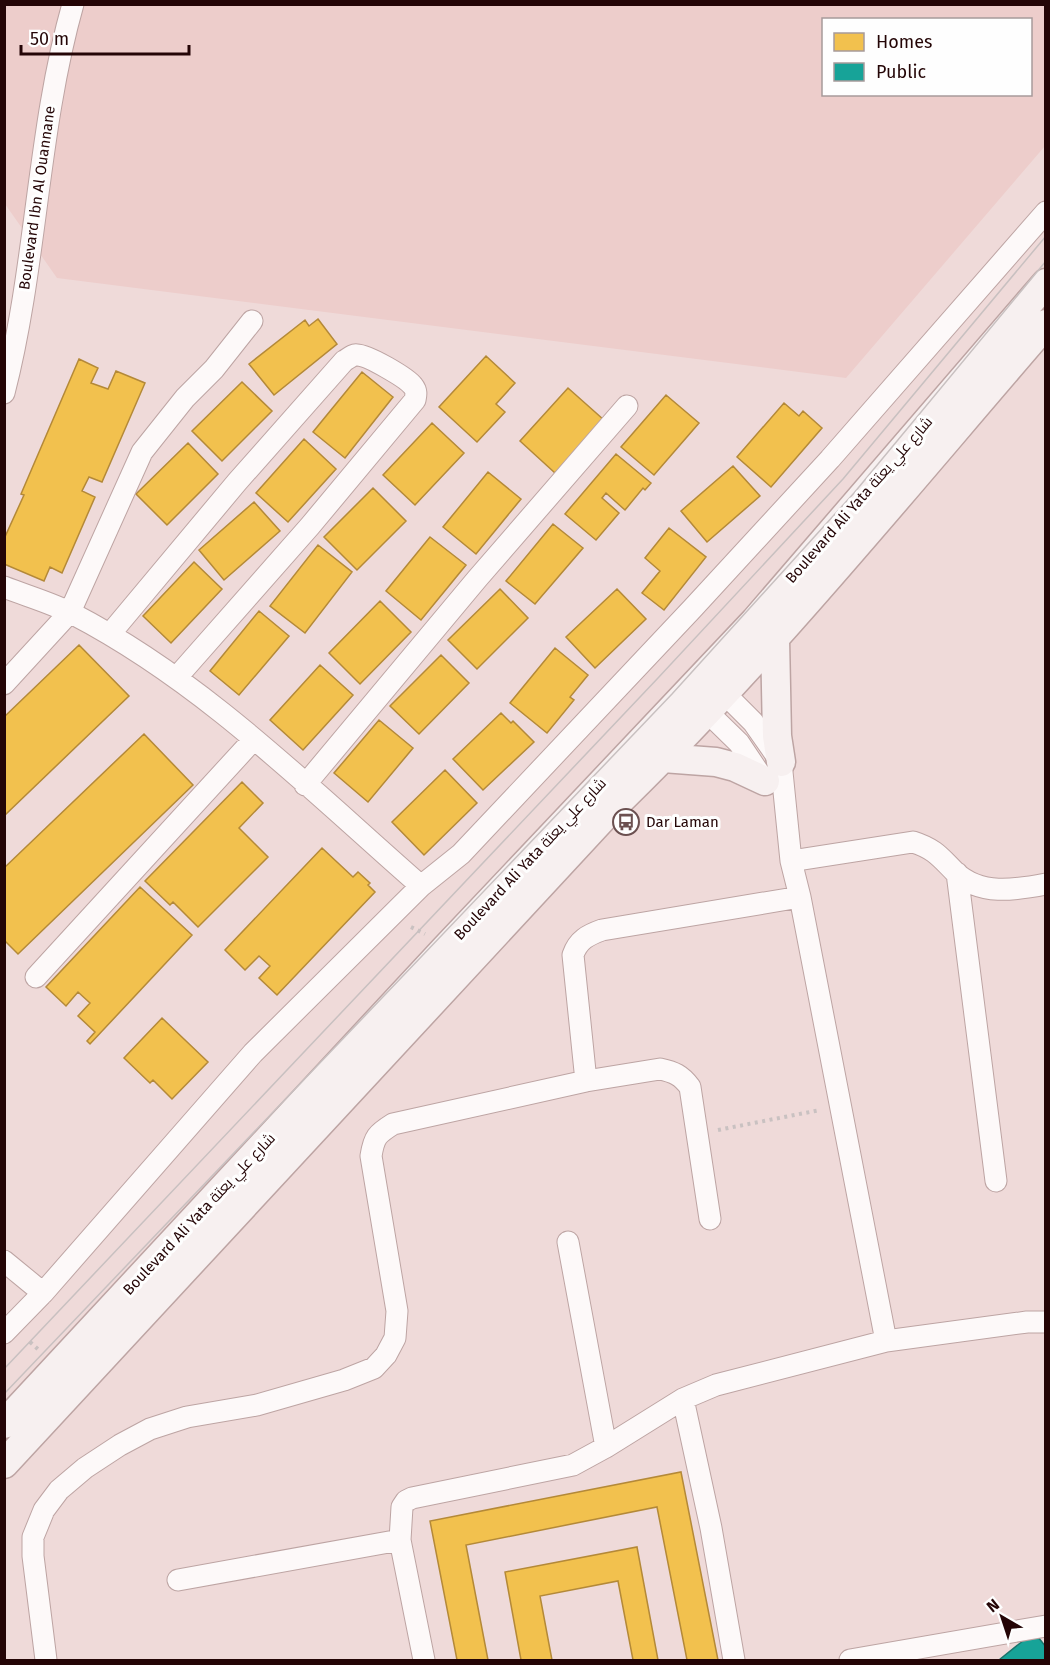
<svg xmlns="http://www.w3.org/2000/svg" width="1050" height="1665" font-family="'Fira Sans',Cairo,sans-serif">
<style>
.built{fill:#edcdcb;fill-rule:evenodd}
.homes{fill:#f2c14e;stroke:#b48938;stroke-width:1.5}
.public{fill:#17a398;stroke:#1b746c;stroke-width:1.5}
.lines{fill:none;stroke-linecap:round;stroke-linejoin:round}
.minor-casing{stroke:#bda4a3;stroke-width:23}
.secondary-casing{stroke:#bda4a3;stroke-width:31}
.path{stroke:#c9c1c1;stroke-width:4;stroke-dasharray:3 4.5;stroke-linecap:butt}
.minor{stroke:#fdf9f9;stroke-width:21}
.secondary{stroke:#f7f0f0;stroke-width:28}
.tram{stroke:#c8c0c0;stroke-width:1.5}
.labels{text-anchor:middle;stroke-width:6;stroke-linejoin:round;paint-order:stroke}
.street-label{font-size:15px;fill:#240506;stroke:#fefefe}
.poi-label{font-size:15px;fill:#240506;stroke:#fefefe;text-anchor:start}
</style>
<rect width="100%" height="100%" fill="#efdad9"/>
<path class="built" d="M4,5H1045V146L846,378L57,278L5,204ZM824,20H1030V94H824Z"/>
<path class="homes" d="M318,319L337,344L274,395L249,364L305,320L309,326Z
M486,356L515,383L496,404L505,412L477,442L439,407Z
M79,359L98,368L91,383L108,389L116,371L145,383L102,482L89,477L82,491L95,497L62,573L50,567L44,581L4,564V539L24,495L21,494Z
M362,372L393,397L345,458L313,432Z
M242,382L272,411L222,461L192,431Z
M568,388L604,420L555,473L520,441Z
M666,395L699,423L654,475L621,447Z
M784,403L799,416L803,411L822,428L771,487L737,457Z
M432,423L464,453L415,505L383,475Z
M304,439L336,469L288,522L256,493Z
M188,443L218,474L167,525L136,494Z
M616,454L651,483L645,490L643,488L625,510L606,493L602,498L619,513L596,540L565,514Z
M733,466L760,496L707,542L681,511Z
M488,472L521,499L476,554L443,527Z
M373,488L406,521L357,570L324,537Z
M254,502L280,531L224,580L199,550Z
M553,524L583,548L535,604L506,581Z
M669,528L706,557L664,610L642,593L660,571L645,558Z
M430,537L466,565L421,620L386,591Z
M318,545L352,572L305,633L270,606Z
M194,562L222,589L171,643L143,616Z
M500,589L528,618L477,669L448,640Z
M617,589L646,619L595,668L566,637Z
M380,601L411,632L360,684L329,653Z
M259,611L289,636L239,695L210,671Z
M79,645L129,696L4,816V717Z
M555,648L588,675L570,697L574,700L547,733L510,703Z
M441,655L469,683L419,734L390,706Z
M320,665L353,695L303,750L270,720Z
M501,713L511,723L513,721L534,742L483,790L453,759Z
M379,720L413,748L368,802L334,773Z
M144,734L193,785L18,954L4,940V868Z
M445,770L477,803L424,855L392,822Z
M242,782L263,803L239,828L268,857L198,927L173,902L170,905L145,881Z
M322,848L353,877L358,872L370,883L368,885L375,892L277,995L259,978L270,966L259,956L245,970L225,950Z
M140,887L192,935L90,1044L87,1041L95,1032L78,1016L90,1003L78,992L66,1006L46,987Z
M162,1018L208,1062L172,1099L153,1080L150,1083L124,1058Z
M681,1472L718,1660H687L657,1507L466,1545L488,1660H457L430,1521Z
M637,1547L658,1660H633L618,1581L540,1596L552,1660H521L505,1572Z"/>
<path class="public" d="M1034,1632L1046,1647V1660H999Z"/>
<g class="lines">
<defs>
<path id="minor" d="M4,393C37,265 37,131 73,4
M4,587C27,596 52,603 73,614C204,682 310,789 421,886
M110,634L237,482L344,361C348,359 353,354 357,355C368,355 407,378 413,386C417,391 416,395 415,400L310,526L177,677
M714,683L753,722L781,762L791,861L800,897L886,1341
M4,684L70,612L142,452L185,398L214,369L252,321
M696,701L739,743L765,782
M305,785L477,579L627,406
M791,861L913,842C935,849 940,857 955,872C980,896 1015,890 1046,884
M957,873L996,1181
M36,977L254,739
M586,1081L573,955C578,940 588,935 602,930L800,897
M568,1242L606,1447
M4,1261L43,1293
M4,1333L43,1293L253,1053L421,886L461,854L692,609L830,459L1046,212
M683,1399L711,1528L734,1660
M178,1580L400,1540
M46,1660L33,1556V1537L44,1510L59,1490L85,1468L120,1445L150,1429L187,1417L257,1405L344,1380L374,1368L386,1355L395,1338L397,1311L371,1156C374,1137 377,1134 393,1124L586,1081L660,1069C674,1072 681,1075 690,1087L710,1219
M424,1660L400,1540L402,1507L406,1501L412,1498L573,1465L606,1447L683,1399L716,1385L886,1341L1027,1322H1046
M850,1660L1046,1626"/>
<path id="secondary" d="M775,639L777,736L781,762
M663,758L716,762L735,767L765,781
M4,1424L445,949L755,621L1046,283
M4,1464L612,808C767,658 904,488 1046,324"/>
</defs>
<use href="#minor" class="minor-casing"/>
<use href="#secondary" class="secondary-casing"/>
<path class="path" d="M411,927L425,934
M718,1130L820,1110
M30,1342L40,1351"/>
<use href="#minor" class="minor"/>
<use href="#secondary" class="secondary"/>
<path class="tram" d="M4,1369L658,678L843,479L1046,236
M4,1394L672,694L854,493L1046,261"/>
</g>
<defs>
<symbol id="bus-ring" viewBox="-11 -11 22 22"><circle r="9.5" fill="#fefefe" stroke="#6b5050" stroke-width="1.5"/><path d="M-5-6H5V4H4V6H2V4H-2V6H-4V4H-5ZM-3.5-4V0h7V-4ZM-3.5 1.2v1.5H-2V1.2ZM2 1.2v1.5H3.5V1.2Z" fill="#6b5050"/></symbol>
</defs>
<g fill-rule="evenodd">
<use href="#bus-ring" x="611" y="807" width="30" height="30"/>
</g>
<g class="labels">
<g class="street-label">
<text transform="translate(37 198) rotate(-82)" y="5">Boulevard Ibn Al Ouannane</text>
<text transform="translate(859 500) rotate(-49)" y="5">Boulevard Ali Yata شارع علي يعتة</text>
<text transform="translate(530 859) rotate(-47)" y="5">Boulevard Ali Yata شارع علي يعتة</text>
<text transform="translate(199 1214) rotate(-47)" y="5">Boulevard Ali Yata شارع علي يعتة</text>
</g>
<g class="poi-label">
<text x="646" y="827">Dar Laman</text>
</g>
</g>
<rect width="1050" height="1665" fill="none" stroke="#240506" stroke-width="12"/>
<rect x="822" y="18" width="210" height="78" fill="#fefefe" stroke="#a79a9b" stroke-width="1.5"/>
<rect x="834" y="33" width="30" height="18" fill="#f2c14e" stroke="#a79a9b" stroke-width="1.5"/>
<text x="876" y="48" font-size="18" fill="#240506">Homes</text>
<rect x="834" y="63" width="30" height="18" fill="#17a398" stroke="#a79a9b" stroke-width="1.5"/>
<text x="876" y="78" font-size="18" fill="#240506">Public</text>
<g transform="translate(1002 1617) rotate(321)" stroke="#fefefe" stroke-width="4.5" paint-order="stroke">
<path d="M0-4.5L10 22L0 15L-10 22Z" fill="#240506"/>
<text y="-9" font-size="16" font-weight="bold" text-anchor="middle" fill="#240506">N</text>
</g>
<path d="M21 45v9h168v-9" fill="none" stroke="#240506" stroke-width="3"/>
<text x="30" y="45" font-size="18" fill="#240506" stroke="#fefefe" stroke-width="4.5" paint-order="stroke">50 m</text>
</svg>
